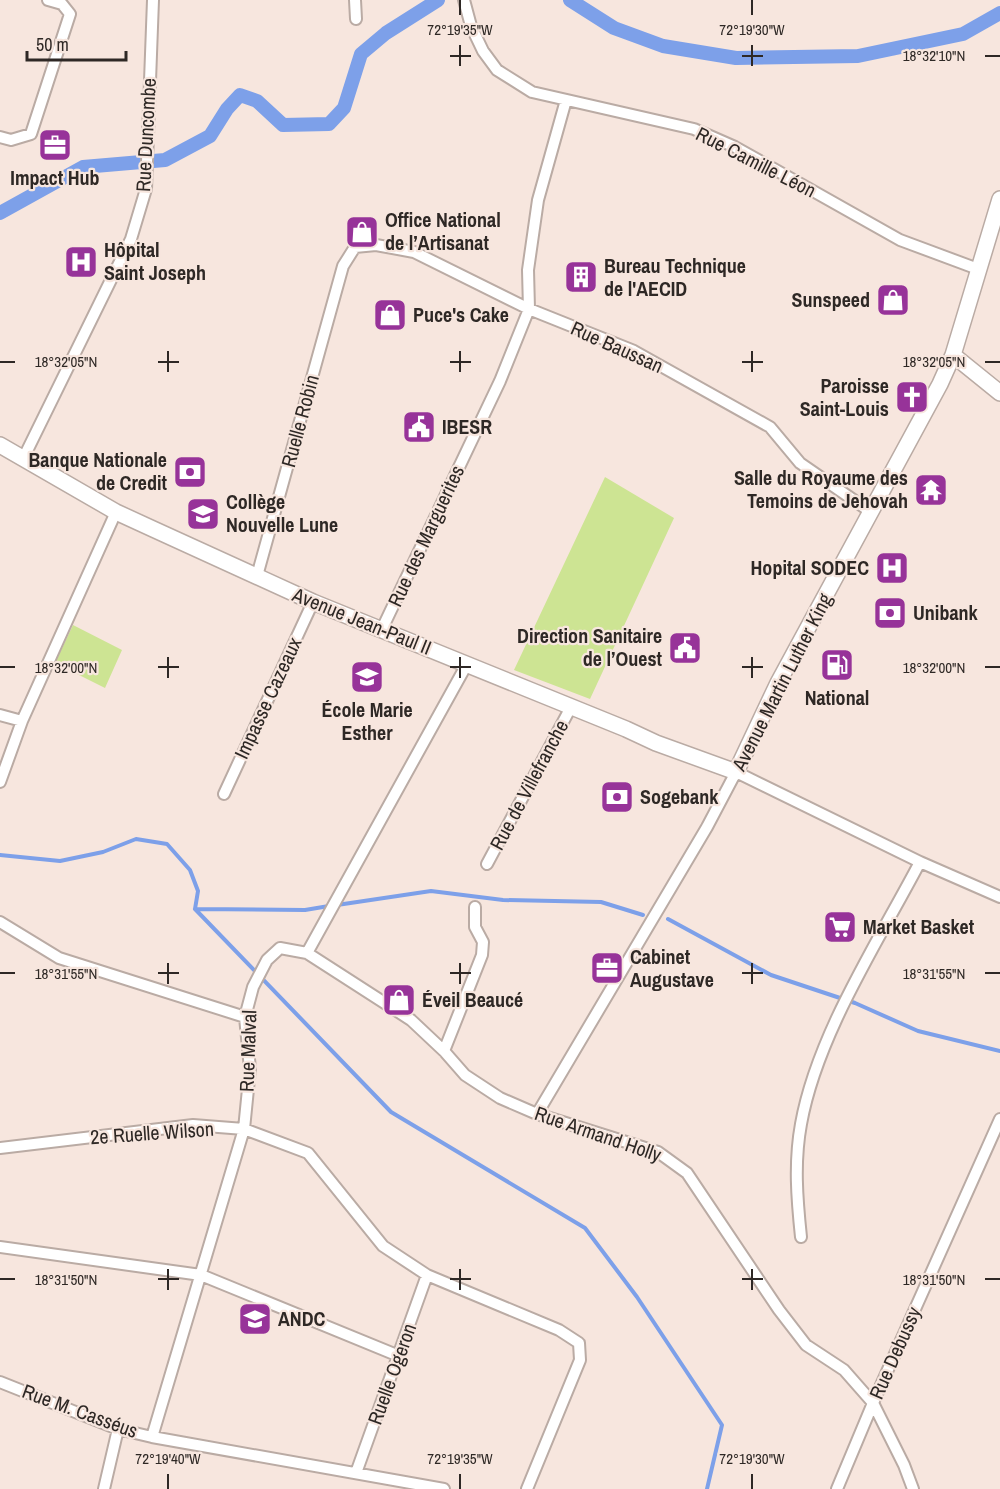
<svg xmlns="http://www.w3.org/2000/svg" width="1000" height="1489" font-family="'Archivo Narrow',sans-serif">
<style>
.green{fill:#cde493}
.lines{fill:none;stroke-linecap:round;stroke-linejoin:round}
.stream{stroke:#7da0e9;stroke-width:4}
.canal{stroke:#7da0e9;stroke-width:14}
.street-casing{stroke:#baaba4;stroke-width:14}
.secondary-casing{stroke:#baaba4;stroke-width:18}
.street{stroke:#fff;stroke-width:10}
.secondary{stroke:#fff;stroke-width:15}
.ticks{fill:none;stroke:#2e2825;stroke-width:2}
.labels{text-anchor:middle;stroke-width:4.5;stroke-linejoin:round;paint-order:stroke}
.street-label{font-size:20px;fill:#2e2825;stroke:#f7e6de}
.poi-label{font-size:20px;font-weight:bold;fill:#2e2825;stroke:#f7e6de;text-anchor:start}
.ticks-label{font-size:15px;text-anchor:middle;fill:#2e2825;stroke:#f7e6de;stroke-width:4.5;stroke-linejoin:round;paint-order:stroke}
</style>
<rect width="100%" height="100%" fill="#f7e6de"/>
<path class="green" d="M605,477L674,518L590,699L514,670Z
M73,625L122,650L105,688L55,663Z"/>
<g class="lines">
<path class="stream" d="M0,855L60,861L103,852L136,839L167,844L190,870L198,891L195,909
M337,905L431,891L503,900L601,902L643,915
M195,909L391,1112L585,1228L637,1297L722,1425L707,1489
M196,909L305,910L329,906
M668,919L771,975L855,1003L918,1031L1000,1051"/>
<path class="canal" d="M570,0L614,28L663,46L736,58L858,56L963,34L1000,13
M0,213L83,167L165,160L210,136L227,109L240,95L257,101L283,125L329,124L344,108L361,54L386,33L438,0"/>
<defs>
<path id="street" d="M355,0L356,19
M464,0L471,26L483,51L497,70L532,92L694,129L735,147L900,240L978,269
M0,137L11,140L31,134L70,14L62,4L48,0
M23,459L131,239L146,189L153,0
M257,576L343,266L355,247L376,245L414,252L529,309L634,351L770,427L800,463L871,512
M382,629L500,381L529,309L528,270L538,200L566,100
M0,715L22,721
M0,782L22,721L116,512
M224,794L313,602
M487,864L571,707
M0,922L59,958L245,1017
M307,953L411,1020L444,1051L465,1075L500,1098L537,1114L658,1152L687,1173L779,1310L806,1345L844,1370L873,1403L904,1465L913,1489
M444,1051L482,955L483,942L475,927V907
M537,1114L707,827L736,772L920,862L1000,897
M0,1148L193,1125L244,1129L308,1153L383,1246L427,1275L559,1330L579,1343L580,1360L527,1489
M801,1237C797,1199 794,1162 801,1124C817,1035 878,942 920,862
M0,1247L201,1275L399,1356
M0,1382L118,1429L152,1437L444,1489
M152,1437L244,1129L250,1069L245,1017L253,987L267,960L280,948L307,953L467,664
M356,1473L427,1275
M104,1489L118,1429
M837,1489L873,1403L1000,1119"/>
<path id="secondary" d="M953,355L1000,393
M0,445L116,512L153,529L313,602L626,729L656,743L736,772L778,683L940,384L953,355L1000,199"/>
</defs>
<use href="#street" class="street-casing"/>
<use href="#secondary" class="secondary-casing"/>
<use href="#street" class="street"/>
<use href="#secondary" class="secondary"/>
</g>
<path class="ticks" d="M460,0V15M752,0V15M460,45V66M752,45V66M450,56H471M742,56H763M985,56H1000M168,351V372M460,351V372M752,351V372M0,362H15M158,362H179M450,362H471M742,362H763M985,362H1000M168,657V678M460,657V678M752,657V678M0,667H15M158,667H179M450,667H471M742,667H763M985,667H1000M168,963V984M460,963V984M752,963V984M0,973H15M158,973H179M450,973H471M742,973H763M985,973H1000M168,1269V1290M460,1269V1290M752,1269V1290M0,1279H15M158,1279H179M450,1279H471M742,1279H763M985,1279H1000M168,1474V1489M460,1474V1489M752,1474V1489"/>
<defs>
<symbol id="office-square" viewBox="-11 -11 22 22"><rect x="-9" y="-9" width="18" height="18" rx="4" fill="#973399" stroke="#f7e6de"/><path d="M-6-3h4V-5.5h4V-3h4V5H-6ZM-1-4.5V-3h2v-1.5ZM-6 0V1H6V0Z" fill="#fff"/></symbol>
<symbol id="shop-square" viewBox="-11 -11 22 22"><rect x="-9" y="-9" width="18" height="18" rx="4" fill="#973399" stroke="#f7e6de"/><path d="M-5-2.5h2.3a2.7 3.5 0 0 1 5.4 0H5L5.5 6h-11ZM-1.5-2.5h3a1.5 2.3 0 0 0-3 0Z" fill="#fff"/></symbol>
<symbol id="hospital-square" viewBox="-11 -11 22 22"><rect x="-9" y="-9" width="18" height="18" rx="4" fill="#973399" stroke="#f7e6de"/><path d="M-5-5h3v3.5h4V-5h3V5h-3V1.5h-4V5h-3Z" fill="#fff"/></symbol>
<symbol id="building-square" viewBox="-11 -11 22 22"><rect x="-9" y="-9" width="18" height="18" rx="4" fill="#973399" stroke="#f7e6de"/><path d="M-4-6H4V6H1V3H-1V6H-4ZM-2.5-4.3h1.7v1.8h-1.7ZM.8-4.3h1.7v1.8H.8ZM-2.5-1h1.7V.8h-1.7ZM.8-1h1.7V.8H.8Z" fill="#fff"/></symbol>
<symbol id="church-square" viewBox="-11 -11 22 22"><rect x="-9" y="-9" width="18" height="18" rx="4" fill="#973399" stroke="#f7e6de"/><path d="M-1.2-6h2.4v3.5h3.3v2.4h-3.3V6h-2.4V-.1h-3.3v-2.4h3.3Z" fill="#fff"/></symbol>
<symbol id="civic-square" viewBox="-11 -11 22 22"><rect x="-9" y="-9" width="18" height="18" rx="4" fill="#973399" stroke="#f7e6de"/><path d="M-.6-6.5H3V-4.5H.6V-3L4-1V1h2V6H-6V1h2V-1L-.6-3ZM-1.2 2.5V6h2.4V2.5Z" fill="#fff"/></symbol>
<symbol id="bank-square" viewBox="-11 -11 22 22"><rect x="-9" y="-9" width="18" height="18" rx="4" fill="#973399" stroke="#f7e6de"/><path d="M-6-4H6V4H-6ZM0-2.3a2.3 2.3 0 1 0 0 4.6a2.3 2.3 0 1 0 0-4.6Z" fill="#fff"/></symbol>
<symbol id="temple-square" viewBox="-11 -11 22 22"><rect x="-9" y="-9" width="18" height="18" rx="4" fill="#973399" stroke="#f7e6de"/><path d="M0-6L5-2H3V0L6.5 2.5H4V6H1.5V3h-3V6H-4V2.5H-6.5L-3 0V-2H-5Z" fill="#fff"/></symbol>
<symbol id="school-square" viewBox="-11 -11 22 22"><rect x="-9" y="-9" width="18" height="18" rx="4" fill="#973399" stroke="#f7e6de"/><path d="M0-5L7-2L0 1L-7-2ZM-4 1L0 2.5L4 1V4Q0 6-4 4Z" fill="#fff"/></symbol>
<symbol id="fuel-square" viewBox="-11 -11 22 22"><rect x="-9" y="-9" width="18" height="18" rx="4" fill="#973399" stroke="#f7e6de"/><path d="M-5.5-6h7V0h2V4h1.3V-2.5L3-4.5l.8-.8L6-3V5H2.5V1h-1V6h-7ZM-4.2-4.7v3.2H.2V-4.7Z" fill="#fff"/></symbol>
<symbol id="supermarket-square" viewBox="-11 -11 22 22"><rect x="-9" y="-9" width="18" height="18" rx="4" fill="#973399" stroke="#f7e6de"/><path d="M-6-5.5h2.5l.6 2H6L4.5 2H-2.5L-4.4-4H-6ZM-1.5 3.2a1.3 1.3 0 1 0 .1 0ZM3 3.2a1.3 1.3 0 1 0 .1 0Z" fill="#fff"/></symbol>
<symbol id="university-square" viewBox="-11 -11 22 22"><rect x="-9" y="-9" width="18" height="18" rx="4" fill="#973399" stroke="#f7e6de"/><path d="M0-5L7-2L0 1L-7-2ZM-4 1L0 2.5L4 1V4Q0 6-4 4Z" fill="#fff"/></symbol>
</defs>
<g fill-rule="evenodd">
<use href="#office-square" x="36" y="126" width="38" height="38"/>
<use href="#shop-square" x="343" y="213" width="38" height="38"/>
<use href="#hospital-square" x="62" y="243" width="38" height="38"/>
<use href="#building-square" x="562" y="258" width="38" height="38"/>
<use href="#shop-square" x="874" y="281" width="38" height="38"/>
<use href="#shop-square" x="371" y="296" width="38" height="38"/>
<use href="#church-square" x="893" y="378" width="38" height="38"/>
<use href="#civic-square" x="400" y="408" width="38" height="38"/>
<use href="#bank-square" x="171" y="453" width="38" height="38"/>
<use href="#temple-square" x="912" y="471" width="38" height="38"/>
<use href="#school-square" x="184" y="495" width="38" height="38"/>
<use href="#hospital-square" x="873" y="549" width="38" height="38"/>
<use href="#bank-square" x="871" y="594" width="38" height="38"/>
<use href="#civic-square" x="666" y="629" width="38" height="38"/>
<use href="#fuel-square" x="818" y="646" width="38" height="38"/>
<use href="#school-square" x="348" y="658" width="38" height="38"/>
<use href="#bank-square" x="598" y="778" width="38" height="38"/>
<use href="#supermarket-square" x="821" y="908" width="38" height="38"/>
<use href="#office-square" x="588" y="949" width="38" height="38"/>
<use href="#shop-square" x="380" y="981" width="38" height="38"/>
<use href="#university-square" x="236" y="1300" width="38" height="38"/>
</g>
<g class="labels">
<g class="street-label">
<text transform="translate(146 135) rotate(-87)" y="7">Rue Duncombe</text>
<text transform="translate(756 162) rotate(27)" y="7">Rue Camille Léon</text>
<text transform="translate(617 347) rotate(24)" y="7">Rue Baussan</text>
<text transform="translate(300 421) rotate(-75)" y="7">Ruelle Robin</text>
<text transform="translate(426 536) rotate(-65)" y="7">Rue des Marguerites</text>
<text transform="translate(362 621) rotate(22)" y="7">Avenue Jean-Paul II</text>
<text transform="translate(782 682) rotate(-63)" y="7">Avenue Martin Luther King</text>
<text transform="translate(268 698) rotate(-65)" y="7">Impasse Cazeaux</text>
<text transform="translate(529 785) rotate(-62)" y="7">Rue de Villefranche</text>
<text transform="translate(248 1051) rotate(-88)" y="7">Rue Malval</text>
<text transform="translate(152 1133) rotate(-4)" y="7">2e Ruelle Wilson</text>
<text transform="translate(598 1134) rotate(19)" y="7">Rue Armand Holly</text>
<text transform="translate(895 1353) rotate(-66)" y="7">Rue Debussy</text>
<text transform="translate(392 1374) rotate(-70)" y="7">Ruelle Ogeron</text>
<text transform="translate(80 1411) rotate(20)" y="7">Rue M. Casséus</text>
</g>
<g class="poi-label">
<text x="55" y="185" text-anchor="middle">Impact Hub</text>
<text x="385" y="227">Office National<tspan x="385" dy="23">de l’Artisanat</tspan></text>
<text x="104" y="257">Hôpital<tspan x="104" dy="23">Saint Joseph</tspan></text>
<text x="604" y="273">Bureau Technique<tspan x="604" dy="23">de l'AECID</tspan></text>
<text x="870" y="307" text-anchor="end">Sunspeed</text>
<text x="413" y="322">Puce's Cake</text>
<text x="889" y="393" text-anchor="end">Paroisse<tspan x="889" dy="23">Saint-Louis</tspan></text>
<text x="442" y="434">IBESR</text>
<text x="167" y="467" text-anchor="end">Banque Nationale<tspan x="167" dy="23">de Credit</tspan></text>
<text x="908" y="485" text-anchor="end">Salle du Royaume des<tspan x="908" dy="23">Temoins de Jehovah</tspan></text>
<text x="226" y="509">Collège<tspan x="226" dy="23">Nouvelle Lune</tspan></text>
<text x="869" y="575" text-anchor="end">Hopital SODEC</text>
<text x="913" y="620">Unibank</text>
<text x="662" y="643" text-anchor="end">Direction Sanitaire<tspan x="662" dy="23">de l’Ouest</tspan></text>
<text x="837" y="705" text-anchor="middle">National</text>
<text x="367" y="717" text-anchor="middle">École Marie<tspan x="367" dy="23">Esther</tspan></text>
<text x="640" y="804">Sogebank</text>
<text x="863" y="934">Market Basket</text>
<text x="630" y="964">Cabinet<tspan x="630" dy="23">Augustave</tspan></text>
<text x="422" y="1007">Éveil Beaucé</text>
<text x="278" y="1326">ANDC</text>
</g>
</g>
<g class="ticks-label">
<text x="460" y="35">72°19'35"W</text>
<text x="752" y="35">72°19'30"W</text>
<text x="934" y="61">18°32'10"N</text>
<text x="66" y="367">18°32'05"N</text>
<text x="934" y="367">18°32'05"N</text>
<text x="66" y="673">18°32'00"N</text>
<text x="934" y="673">18°32'00"N</text>
<text x="66" y="979">18°31'55"N</text>
<text x="934" y="979">18°31'55"N</text>
<text x="66" y="1285">18°31'50"N</text>
<text x="934" y="1285">18°31'50"N</text>
<text x="168" y="1464">72°19'40"W</text>
<text x="460" y="1464">72°19'35"W</text>
<text x="752" y="1464">72°19'30"W</text>
</g>
<path d="M27 51v9h99v-9" fill="none" stroke="#2e2825" stroke-width="3"/>
<text x="36" y="51" font-size="18" fill="#2e2825" stroke="#f7e6de" stroke-width="4.5" paint-order="stroke">50 m</text>
</svg>
